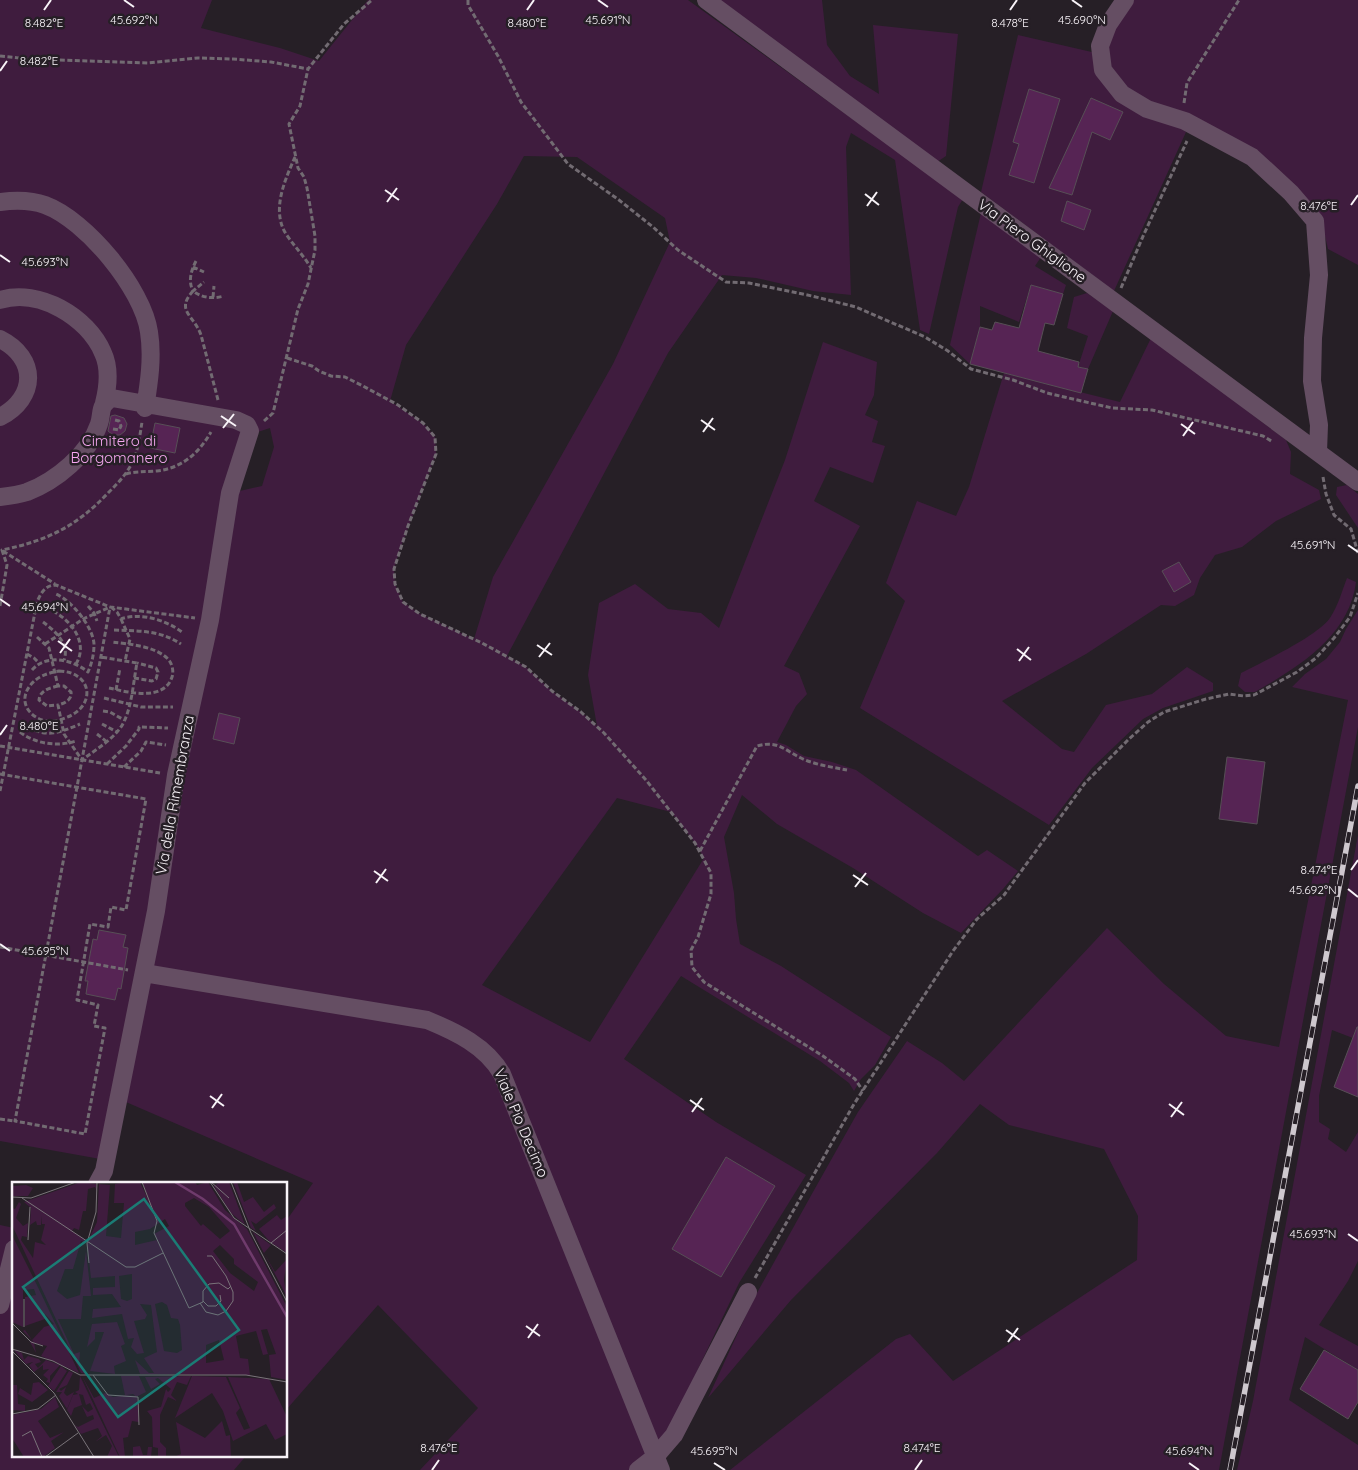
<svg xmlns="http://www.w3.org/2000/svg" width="1358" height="1470" font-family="Quicksand,sans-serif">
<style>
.green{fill:#3f1c3e;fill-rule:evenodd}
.building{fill:#562454;stroke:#574f56}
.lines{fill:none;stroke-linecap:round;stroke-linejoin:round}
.path{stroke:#726b72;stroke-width:3;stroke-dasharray:5 2.5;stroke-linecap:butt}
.minor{stroke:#654e63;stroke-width:18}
.rail-casing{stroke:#cec8ce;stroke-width:5.5}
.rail{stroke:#261f26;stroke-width:4;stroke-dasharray:11;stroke-linecap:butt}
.ticks{fill:none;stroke:#f8f3f8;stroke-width:2}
.labels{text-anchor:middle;stroke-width:5;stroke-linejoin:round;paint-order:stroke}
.street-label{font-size:15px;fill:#f8f3f8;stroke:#261f26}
.park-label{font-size:15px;fill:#f6a8f1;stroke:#261f26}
.inset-river{fill:none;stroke:#6f3b6c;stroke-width:2.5}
.inset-road{fill:none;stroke:#7a747a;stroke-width:1}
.view{fill:#1b7c75;fill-opacity:0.15;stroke:#1b7c75;stroke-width:2.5}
.inset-edge{fill:none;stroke:#f8f3f8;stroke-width:2.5}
.ticks-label{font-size:12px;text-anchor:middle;fill:#f8f3f8;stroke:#261f26;stroke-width:5;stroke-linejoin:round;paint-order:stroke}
</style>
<rect width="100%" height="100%" fill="#261f26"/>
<path class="green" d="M0,0H212L201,28L280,48L319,61L368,0H688L963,199L958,207L929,334L920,330L895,160L851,133L846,147L851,295L813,291L756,278L722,275L668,353L507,656L526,667L552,691L581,712L597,726L588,675L599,603L635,584L668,609L701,613L719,628L785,460L823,342L877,362L874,395L865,415L878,421L872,442L885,446L873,483L830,467L814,501L860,526L784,666L799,673L807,694L796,706L777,742L786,745L804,756L832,762L856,770L978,856L987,850L1018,871L1003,889L961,933L923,913L853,868L777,824L742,795L724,837L734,893L736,919L740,944L781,966L891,1037L875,1065L861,1079L854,1091L849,1083L820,1061L681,976L624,1059L716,1122L806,1175L739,1283L669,1430L638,1470H420L478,1408L378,1305L286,1410V1221L313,1183L119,1099L106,1160L0,1141ZM524,156L577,157L665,218L670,242L613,364L493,577L474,639L420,614L403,602L395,584L394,569L400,549L436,454L435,437L423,423L390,401L406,345L497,204ZM270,428L274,447L262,486L231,493L249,435ZM617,798L671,812L695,843L704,858L590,1042L482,985Z
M715,0H822L827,45L850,76L879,94L873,25L958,34L946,156L937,162Z
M1131,0H1358V265L1328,249L1321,219L1296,188L1125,91L1107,67L1111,28Z
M1018,35L1096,53L1097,71L1186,132L1114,291L981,192Z
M981,213L1041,257L1035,266L1066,285L1063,294L1031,285L1019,322L980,306V327L970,364L950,345Z
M1087,293L1113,311L1088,369L1078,367L1088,336L1067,328L1074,297Z
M1151,338L1286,440L1291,452L1290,474L1319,490L1321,499L1276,521L1242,547L1215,555L1200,578L1194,595L1175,606L1161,605L1086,654L1002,701L1062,749L1074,752L1106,705L1152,694L1187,667L1213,683V691L1163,708L1143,719L1092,768L1049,825L860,708L905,601L886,583L917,501L956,516L969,487L1004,373L1120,402Z
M1347,485L1358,494V528L1336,495L1337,487Z
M1347,578L1356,582C1349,637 1298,667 1255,692H1245L1238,686L1241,673C1264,661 1316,637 1330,618C1338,606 1342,591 1347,578Z
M1358,610V727L1219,1470H730L896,1339L910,1334L953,1381L1137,1260L1138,1216L1104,1149L1009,1125L980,1104L937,1153L791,1300L708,1398L752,1302L813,1192L858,1112L907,1041L942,1063L964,1081L1107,928L1164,984L1226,1036L1279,1047L1348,700L1292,687L1305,674L1326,659L1340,642L1346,629Z
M1358,835V1040L1332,1030L1319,1096V1122L1330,1129L1328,1139L1346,1152L1358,1132V1261L1348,1281L1319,1325L1358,1346V1370L1305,1337L1289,1400L1358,1445V1470H1237L1253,1401Z
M0,1225L14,1228L0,1289Z
M14,1251V1456H246L234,1470H0V1314Z"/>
<path class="building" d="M1029,89L1060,99L1034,183L1009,175L1019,144L1013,142Z
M1091,98L1123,112L1110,140L1092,132L1072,195L1049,188Z
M1067,201L1091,210L1084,230L1061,221Z
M1031,285L1063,294L1054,325L1045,323L1038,351L1079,362L1078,367L1088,369L1081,393L970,364L980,327L992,330L995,322L1019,328Z
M115,415L124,418L127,424L125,431L120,435H113L108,431L111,416Z
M155,423L180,428L175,453L150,448Z
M1179,562L1191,582L1174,592L1162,571Z
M219,713L240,718L234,744L213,739Z
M1227,757L1265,762L1257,824L1219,819Z
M99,930L126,935L123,947L128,948L121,989L118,988L115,1000L86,994L88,981H85L93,939L97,940Z
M1357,1027H1358V1097L1334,1087Z
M726,1157L775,1186L721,1277L672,1249Z
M1324,1350L1358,1370V1402L1348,1419L1300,1389Z"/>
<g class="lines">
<path class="path" d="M468,0V5L498,56L521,102L568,164L619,200L653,227L678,250L726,282L749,283L812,296L856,307L925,337L948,351L971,369L1013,380L1047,393L1112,408L1152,410L1263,436L1273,442
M0,56L28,59L148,63L198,58L233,59L271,62L308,69
M1184,103L1187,83L1239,0
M295,157C285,180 271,210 286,234C294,246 304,256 311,268
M196,261C191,271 188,281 193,291L204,282
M193,267L204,272
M1121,288L1144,234L1187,141
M213,297L214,286
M287,358L312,366L319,371L331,376L345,377L363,386L398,405L423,423L435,437L436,454L408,526L394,569L395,584L403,602L420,614L482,643L526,667L552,691L581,712L604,733L646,780L695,843L711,873V894L698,937L691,950L692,967L704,982L823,1056L855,1079L863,1091
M218,400L201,335C194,315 175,311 193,291C202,298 213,299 224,296
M264,421L273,413L298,309L308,284L315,250V236L307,188L304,177L298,168L289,124L300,106L308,69L344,24L372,0
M113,429L119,430L121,426L119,421L115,420
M126,474C136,471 146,472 157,471C182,468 199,453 211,432
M1323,477L1326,494L1334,515L1351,529L1358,553
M3,551L55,584
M0,606L7,565L2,550C46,541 76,527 108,493C117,484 126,475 132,463C138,451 140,435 142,422
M88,606L94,613L97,621
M111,607L117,612L121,619C140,612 166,620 182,632
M46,608C68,616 90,641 76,664
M121,619L130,639L125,661
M43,622C55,631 70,644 64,660
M114,630C138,631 160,630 181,644
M37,637L49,648L58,686H64L71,692C72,700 65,703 58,705L64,734L82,760C95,750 111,741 121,727C132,710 133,683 137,663L101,657
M45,644L83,619L110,607
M27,654L34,658L40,664
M32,670C47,653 73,660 88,672C92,663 94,654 94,644C93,627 72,601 56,594
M59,671C93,672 97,707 65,718C57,721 50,723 42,720C19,711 20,689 40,677C46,674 52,672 59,671Z
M134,678L152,681L156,679L158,672L156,668L137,663
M58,686C50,688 40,690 39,700L47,706L58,705
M109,688C127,692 164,702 172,677C174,671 172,663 168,659C155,646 129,644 112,642
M116,690L120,668
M104,698L141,707H173
M103,711L110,712L124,720
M22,722C43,739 57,734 80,724
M102,724L117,732
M20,732C35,744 58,747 76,741
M97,734L107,742
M0,746L160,773
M107,764L126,746L139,729V727L168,728
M124,767L141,751L146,742L166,745
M0,774L146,799L126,910L111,907L108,927L90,924L77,1000L98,1005L94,1026L105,1028L85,1134L15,1121L77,787L110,607
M0,791L37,602C41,593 45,585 56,585L110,607L195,618
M700,851L757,746C778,740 784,750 801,758C815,765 832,767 847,770
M0,947L128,970
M0,1119L15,1121
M755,1278L854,1104L953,951L977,919L1004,895L1085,783L1129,739L1148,722L1164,712L1206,699L1229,694L1244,696L1254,695L1297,672L1316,658L1334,638L1350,617L1358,593"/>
<path class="minor" d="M706,0L1358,482
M1125,0L1108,25L1100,46L1103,70L1122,94L1147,109L1185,121L1252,157L1291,193L1315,221L1319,275L1313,338L1312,381L1319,425L1318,452
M0,202C15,200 31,200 45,205C86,220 143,289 149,332C153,357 149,383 145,408
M0,300C39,288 88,317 103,353C110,368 108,387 104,403
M0,339C38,358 37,398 0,417
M0,497C9,496 18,495 27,492C56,481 89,454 99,424C103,412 98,406 112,398L236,420L247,425L250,431L230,493L210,620L176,775L156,911L104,1171L97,1184
M144,973L427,1020C456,1032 486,1046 502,1074L661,1470
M0,1305L14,1249
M638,1470L656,1456L674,1435L748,1292"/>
<defs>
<path id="rail" d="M1230,1470L1358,786"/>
</defs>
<use href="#rail" class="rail-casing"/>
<use href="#rail" class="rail"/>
</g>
<path class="ticks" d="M124,0L134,7M598,0L608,7M1072,0L1082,7M44,10L51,0M527,10L534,0M1010,10L1017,0M0,71L7,61M385,190L399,200M865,194L879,205M387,202L397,188M1351,205L1358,195M867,206L877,192M0,255L10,262M221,416L236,426M701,420L715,430M1181,424L1195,434M223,428L234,414M703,432L713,418M1183,436L1193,422M1348,545L1358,552M0,599L10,606M58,641L72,651M537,645L552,655M1017,649L1031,660M60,653L70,639M539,657L550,643M1019,661L1029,647M0,735L7,725M1351,870L1358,860M374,871L388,881M853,875L868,885M376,883L386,869M855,887L866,873M1348,889L1358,897M0,944L10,951M210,1096L224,1106M690,1100L704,1110M1169,1104L1184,1115M212,1108L222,1094M692,1112L702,1098M1171,1117L1182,1102M1348,1234L1358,1241M526,1326L540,1336M1006,1330L1020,1340M528,1338L538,1324M1008,1342L1018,1328M714,1463L725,1470M1189,1463L1199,1470M432,1470L439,1460M915,1470L922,1460"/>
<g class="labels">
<g class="street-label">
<text transform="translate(1032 241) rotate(36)" y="5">Via Piero Ghiglione</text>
<text transform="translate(175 795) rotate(-80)" y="5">Via della Rimembranza</text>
<text transform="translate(521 1123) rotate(67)" y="5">Viale Pio Decimo</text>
</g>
<g class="park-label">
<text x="119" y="446">Cimitero di<tspan x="119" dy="17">Borgomanero</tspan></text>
</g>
</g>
<g transform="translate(12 1182)">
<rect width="275" height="275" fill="#261f26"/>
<path d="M69,0L84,2L85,9L83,5L76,7L74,29H71L67,48L62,46L60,49L74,58L73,61L69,59L61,87H53L45,109L55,117L68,113L74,69L79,114H71L69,137H46L62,172L68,170L67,183L76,192L69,191L0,43V26L3,27L7,20L9,22L4,36L11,44L16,41L15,55L10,54L9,58L21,76L23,60L34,63L29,58L33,42H30V34L29,43H25L24,39L18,43L19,26L12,20ZM114,0H128L140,26L130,0H183L185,3L196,0L213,28L235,47L275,125V198L259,195L257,173L264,172L255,147L249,148L256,172L251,173L244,149L224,154L228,176L236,177L238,193L128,192L123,178L137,191H142L132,176L145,170L139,123L128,122L135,133L133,137L122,139L132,171L125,172L119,165L122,156L116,157L110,132L80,136L81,127L109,125L100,112L81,113V106L103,105V94L79,96L75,61L85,40L87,2L98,3L94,54L109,56L112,21H102L103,2ZM182,16L197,25L218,49L208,57L191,42L189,44L173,24V21ZM153,37L157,44L142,52L145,58L123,63V50L138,47ZM208,63L222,77V82L246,100L242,109L218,91L201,69ZM120,92V117L115,119L109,117L107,94ZM150,120L155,123L159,136L166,137L168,143L170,168L165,171L152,169L143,122ZM207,158L212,178L194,181V163ZM208,0H217L233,43L219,31L202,4ZM221,0H225L232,20L241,15L252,30L262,22L264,26L244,42L239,39L244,49L239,46ZM14,3L21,6L16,14H0L1,4ZM265,33L269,38L275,34V71L258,60L247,47ZM241,50L259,63L252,71L263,90L275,77L272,98L275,115ZM0,53L22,97L67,191L29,174L35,164L22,161L24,171L17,158L22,160L11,149L18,145L13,148L20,158L32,145L42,142L33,132V137L13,144V115L24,113L22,107L11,108V145L0,140ZM105,140L113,162L109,164L114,179L102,184L103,192L78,189L92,150H83V157L75,165L80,142ZM2,168L10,171L12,178L16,174L27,177L29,180L23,182L26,186L34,178L48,183L38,194V201L34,200L36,197L31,193L37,187L31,188V183L22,190L17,183L21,180L14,182ZM49,184L55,189L42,209L36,204ZM57,189L61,191L55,203L47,207L49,209L54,205L52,211L55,214L62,210L55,227L47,214L50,210H44ZM68,194L86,232L107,275H95L100,264L94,253L83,260L90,254L86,246L69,252L63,243L66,245L82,237L81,233L75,235L70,224L76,230L81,227L78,221L74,223L71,213L67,212L70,223L62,226L59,234L55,228L61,213L66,212L63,210L67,208ZM70,194L82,216L93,211L101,215L121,212L125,215L127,240L120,239L116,255L111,256L113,275H108ZM109,194H127L134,210L126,214L113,213ZM179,194L175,203L165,200L159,213L165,219L156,215L148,233V260L154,266V275H146V266L141,265L140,235L135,229L149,225L154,207L156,210L159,207L146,196L143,197L148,202L139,207L133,195ZM180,194L214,195L228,226L224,231L232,248L238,246L216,195L257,197L275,235V252L263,258L254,242L221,259L211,229L200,211L163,236ZM27,200L36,208L20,220L6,212L8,206L19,213L21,201ZM0,203H5L6,222L13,223V229L0,228ZM43,215L47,225L26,239L38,256L52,250L39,259L43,266L31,275H12L0,256V233L29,227ZM210,239L214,254L218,253L219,275H162L169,272L164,240L193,256ZM128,264L131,273H135L136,265H140L139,275H121V265Z" fill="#3f1c3e" fill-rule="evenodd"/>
<path class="inset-river" d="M163,0L191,17L222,42L275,135"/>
<path class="inset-road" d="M79,0H110M130,0L145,39L142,51L177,126L191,120V109L197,102L207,101L216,107L219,104M198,0L222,36L275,72M199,0L217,16M219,0L239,51L275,120M0,15L19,16L64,0M10,16L114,85H123L151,71M16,58L18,25M259,61L275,48M77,81L75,61L84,30L85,0M191,119L196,124H204L209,119L208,113M188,121L194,130L206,133L214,129L221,119V110L214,94L200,74H195M0,141L19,160L31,164M12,145V117M0,167L41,179L68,193H234L275,200M0,169L42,211L82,275M81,193L96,213L126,215L127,243M0,232L26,227L44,213M10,254L19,249L30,275M33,275L66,251"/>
<path class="view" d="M132,17L227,148L106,235L11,105Z"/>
<rect width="275" height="275" class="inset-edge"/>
</g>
<g class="ticks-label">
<text x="134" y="24">45.692°N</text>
<text x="1082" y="24">45.690°N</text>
<text x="608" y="24">45.691°N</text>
<text x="527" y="27">8.480°E</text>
<text x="1010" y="27">8.478°E</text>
<text x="44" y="27">8.482°E</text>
<text x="39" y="65">8.482°E</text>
<text x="1319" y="210">8.476°E</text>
<text x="45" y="266">45.693°N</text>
<text x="1313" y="549">45.691°N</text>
<text x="45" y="611">45.694°N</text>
<text x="39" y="730">8.480°E</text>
<text x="1319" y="874">8.474°E</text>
<text x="1313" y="894">45.692°N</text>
<text x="45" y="955">45.695°N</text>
<text x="1313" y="1238">45.693°N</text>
<text x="439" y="1452">8.476°E</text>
<text x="922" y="1452">8.474°E</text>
<text x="714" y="1455">45.695°N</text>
<text x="1189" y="1455">45.694°N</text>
</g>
</svg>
